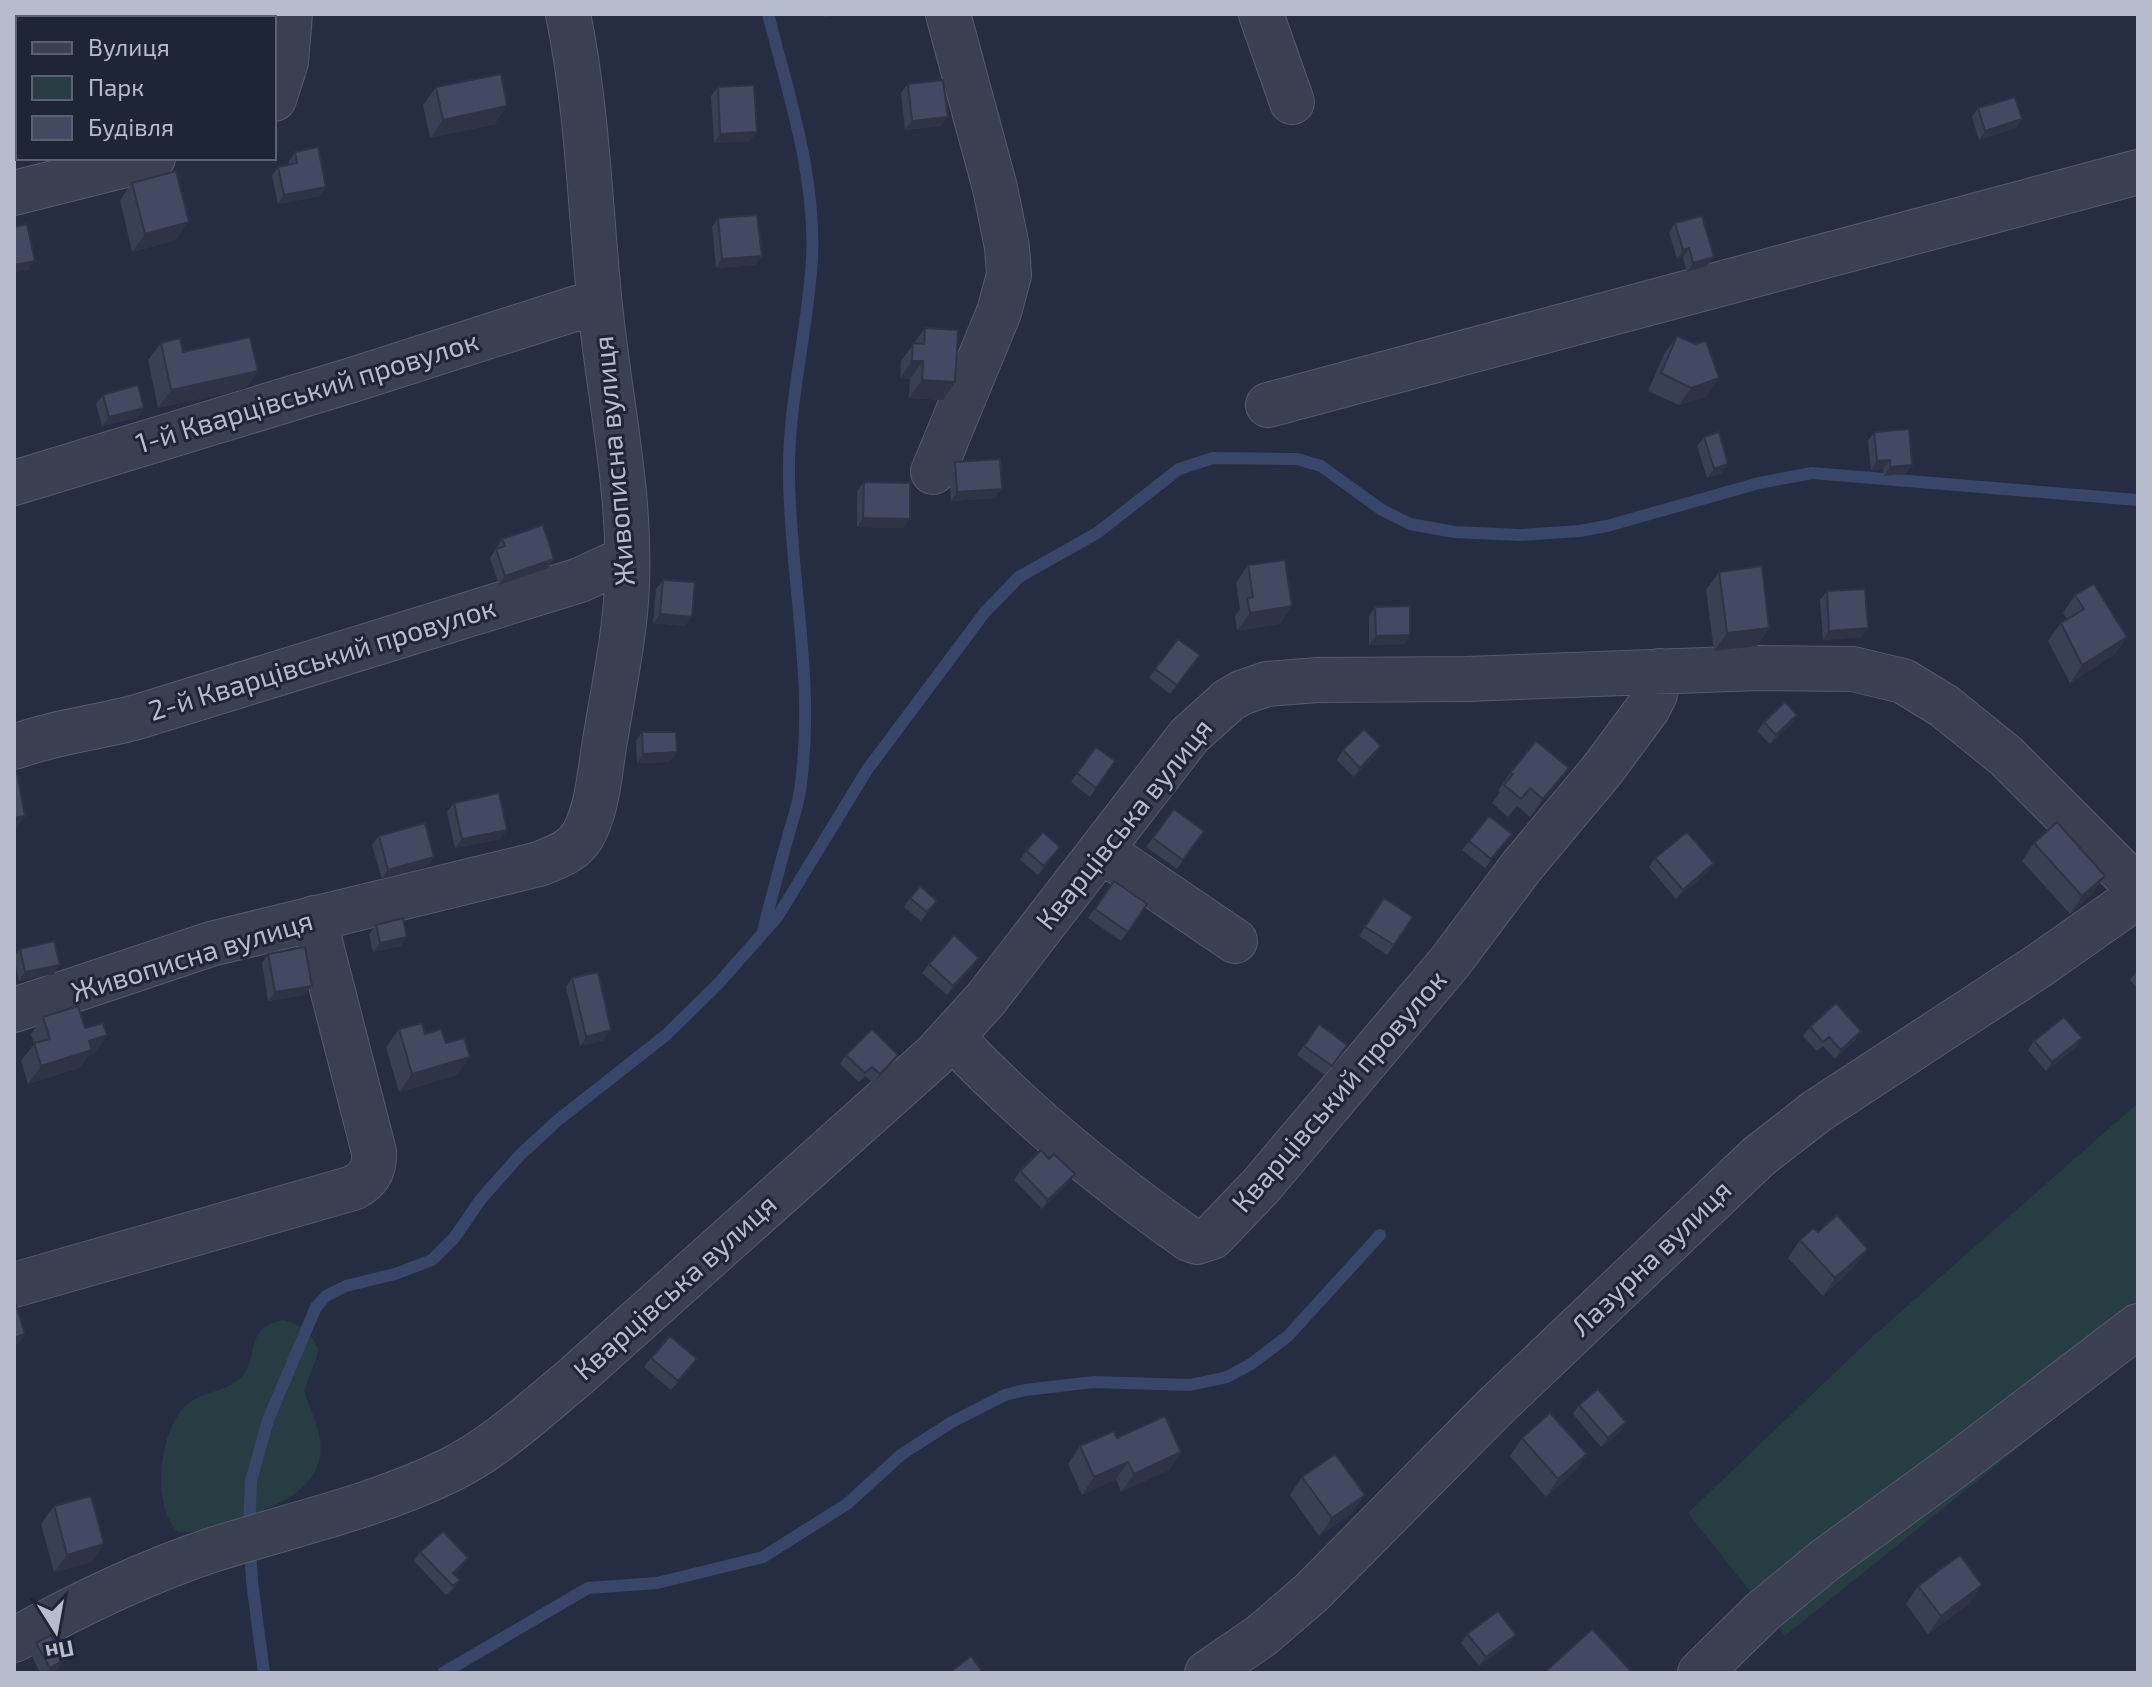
<svg xmlns="http://www.w3.org/2000/svg" width="2152" height="1687" font-family="'Exo 2',sans-serif">
<style>
.green{fill:#273c43}
.lines{fill:none;stroke-linecap:round;stroke-linejoin:round}
.stream{stroke:#38466a;stroke-width:12}
.minor-casing{stroke:#545b6c;stroke-width:46}
.minor{stroke:#3a4052;stroke-width:44}
.wall{fill:#384054}
.shaded-wall{fill:#2e3445}
.building{fill:#414a62;stroke:#2e3445;stroke-width:2}
.labels{text-anchor:middle;stroke-width:6;stroke-linejoin:round;paint-order:stroke}
.street-label{font-size:28px;fill:#b6bccc;stroke:#1e2537}
</style>
<rect width="100%" height="100%" fill="#252d42"/>
<path class="green" d="M2138,1103V1351L1785,1636L1688,1513L1871,1338Z
M283,1320C300,1324 310,1332 318,1348L317,1357L304,1390C310,1412 324,1433 320,1457C312,1498 262,1511 227,1522C211,1527 195,1534 178,1532C150,1507 159,1425 189,1403C204,1391 231,1391 243,1375C260,1352 244,1328 283,1320Z"/>
<g class="lines">
<path class="stream" d="M763,931C771,900 779,868 788,837C792,822 798,806 800,790C816,685 790,580 789,475C788,402 808,331 812,258C816,176 788,92 768,14
M249,1528L251,1481L268,1420L316,1307L326,1296L346,1286L395,1274L432,1260L454,1238L481,1199L520,1155L558,1120L666,1035L717,985L778,916L867,770L985,612L1019,577L1097,533L1179,469L1213,458L1297,459L1321,466L1382,510L1410,524L1454,532L1520,535L1579,531L1607,526L1759,483L1812,473L2138,500
M250,1547L252,1582L264,1673
M443,1673L588,1588L657,1583L763,1557L847,1504L902,1454L952,1422L1005,1395L1025,1390L1094,1382L1190,1385L1227,1377L1251,1364L1288,1336L1380,1235"/>
<defs>
<path id="minor" d="M1261,14L1292,102
M274,99L286,62L290,14
M14,193L153,158
M1268,405L2138,172
M933,472L999,312L1009,275L1007,247L995,188L948,14
M14,483L352,380L599,301
M14,747C54,732 96,728 137,717L580,580L627,558
M1101,850L1235,941
M14,1010L211,944L539,864C556,857 573,852 583,835C599,806 600,766 606,735C614,685 625,635 627,585C631,489 608,392 599,296C590,203 587,106 568,14
M952,1037C1023,1113 1104,1179 1189,1239L1197,1242L1212,1237L1260,1187L1450,962L1522,866L1603,769L1648,708L1655,694L1660,671
M14,1285L353,1188C369,1180 375,1170 374,1152L314,918
M14,1640C77,1605 143,1573 212,1550C290,1525 374,1507 448,1471C494,1449 535,1410 574,1378L935,1055L986,999L1189,736L1229,700L1241,693L1267,684L1318,680L1467,679L1758,668L1853,669L1903,681L1944,706L2006,756L2138,888
M1207,1673L1261,1636L1311,1593L1493,1409L1758,1157L1817,1111L2040,965L2138,896
M1700,1673L1762,1612L1824,1561L1953,1467L2138,1326"/>
</defs>
<use href="#minor" class="minor-casing"/>
<use href="#minor" class="minor"/>
</g>
<path class="wall" d="M908,84L941,126L905,130L901,93Z
M436,87L495,124L430,138L423,105Z
M718,87L750,141L714,143L711,96Z
M1978,108L2022,119L2016,128L1979,140L1972,117Z
M295,152L320,196L278,204L272,176L278,167L289,164V161Z
M132,183L176,240L132,252L120,200Z
M718,218L762,256L755,265L716,268L712,227Z
M1675,223L1707,266L1687,272L1683,258L1677,259L1669,232Z
M925,328L955,382L943,400L909,398L910,379L900,378L901,361Z
M1677,336L1707,396L1679,405L1648,391L1664,354Z
M161,343L183,352L258,371L245,389L158,408L148,360Z
M103,395L144,408L138,417L102,426L96,404Z
M1874,432L1912,465L1905,474L1884,476L1883,469L1871,470L1868,441Z
M1704,437L1722,473L1707,478L1697,446Z
M955,462L995,498L951,501L949,471Z
M864,482L903,528L857,527V491Z
M502,539L548,568L499,585L490,558Z
M1248,565L1292,606L1280,624L1237,631L1235,616L1240,609L1236,583Z
M1719,572L1769,628L1757,646L1714,651L1706,590Z
M663,580L685,626L653,623L656,589Z
M1827,591L1868,628L1861,637L1823,640L1820,600Z
M2075,595L2127,637L2115,654L2070,683L2048,641L2061,623L2067,619L2063,613Z
M1375,607L1410,635L1404,644L1369,645V616Z
M1178,639L1200,655L1170,694L1149,678Z
M1797,715L1791,724L1770,744L1757,731L1764,722Z
M642,732L670,762L637,763L636,741Z
M1381,746L1375,755L1354,777L1337,760L1343,750Z
M1096,747L1115,761L1090,797L1071,782Z
M1510,773L1556,785L1530,817L1517,806L1508,817L1492,803L1500,792L1498,791Z
M454,803L507,830L500,839L455,848L447,812Z
M1174,809L1204,831L1177,869L1146,847Z
M1512,834L1485,868L1462,850L1469,841Z
M379,836L434,857L427,866L382,879L372,845Z
M2034,843L2093,893L2070,914L2022,861Z
M1060,847L1038,875L1020,860L1026,851Z
M1655,858L1714,863L1708,872L1676,899L1649,867Z
M1114,881L1147,904L1121,941L1088,918Z
M910,898L937,901L921,921L904,907Z
M1384,898L1413,917L1387,955L1359,936Z
M376,925L401,946L373,952L369,934Z
M20,949L54,974L19,981L14,957Z
M268,954L305,995L268,1001L262,963Z
M929,964L972,967L947,995L922,973Z
M2138,969V989L2130,980Z
M572,978L604,1040L580,1046L566,987Z
M43,1017L107,1035L94,1053L89,1055L79,1068L28,1084L21,1061L34,1044L31,1034Z
M1319,1024L1347,1045L1325,1075L1297,1055Z
M1810,1027L1855,1040L1835,1059L1823,1046L1817,1051L1803,1036Z
M399,1029L425,1034L446,1043L457,1075L399,1092L386,1047Z
M2082,1038L2076,1047L2046,1071L2028,1050L2034,1041Z
M846,1055H898L892,1064L873,1083L865,1076L859,1082L840,1064Z
M1049,1159L1075,1174L1068,1183L1042,1209L1014,1180L1020,1171Z
M1818,1232L1855,1266L1823,1296L1788,1258L1800,1240Z
M651,1358L690,1368L671,1390L644,1367Z
M1579,1405L1626,1422L1620,1432L1601,1447L1573,1414Z
M1117,1438L1181,1452L1169,1470L1121,1492L1116,1479L1082,1495L1068,1464L1080,1446Z
M1522,1438L1587,1454L1574,1472L1546,1497L1510,1456Z
M1302,1477L1352,1513L1319,1536L1290,1495Z
M54,1506L92,1562L54,1572L41,1524Z
M420,1552L462,1567L454,1575L460,1580L453,1589L446,1595L414,1561Z
M1918,1586L1970,1603L1928,1634L1906,1604Z
M1467,1634L1509,1644L1479,1666L1461,1643Z
M36,1643L58,1669L50,1673H40L30,1652Z"/>
<path class="shaded-wall" d="M826,14H841L823,18Z
M507,106L495,124L430,138L443,120Z
M948,117L941,126L905,130L912,121Z
M2022,119L2016,128L1979,140L1985,131Z
M757,132L750,141L714,143L720,134Z
M326,187L320,196L278,204L284,195Z
M189,222L176,240L132,252L145,234Z
M1689,248L1683,258L1677,259L1683,250Z
M762,256L755,265L716,268L722,259Z
M1714,257L1707,266L1687,272L1693,263Z
M35,261L28,270L14,273V265Z
M912,361H923L910,379L900,378Z
M258,371L245,389L158,408L171,390Z
M1719,378L1707,396L1679,405L1691,388Z
M922,380L955,382L943,400L909,398Z
M144,408L138,417L102,426L109,417Z
M1890,460L1883,469L1871,470L1877,461Z
M1728,464L1722,473L1707,478L1714,469Z
M1912,465L1905,474L1884,476L1890,467Z
M1002,489L995,498L951,501L957,492Z
M863,518L910,519L903,528L857,527Z
M554,559L548,568L499,585L505,576Z
M1292,606L1280,624L1237,631L1250,613Z
M660,614L692,617L685,626L653,623Z
M1769,628L1757,646L1714,651L1727,633Z
M1868,628L1861,637L1823,640L1829,631Z
M1410,635L1404,644L1369,645L1376,636Z
M2127,637L2115,654L2070,683L2082,665Z
M1797,715L1791,724L1770,744L1776,735Z
M1381,746L1375,755L1354,777L1360,768Z
M677,752L670,762L637,763L643,754Z
M1569,768L1556,785L1530,817L1543,799Z
M25,816L14,832V818Z
M507,830L500,839L455,848L462,839Z
M434,857L427,866L382,879L388,870Z
M1714,863L1708,872L1676,899L1683,890Z
M2105,876L2093,893L2070,914L2082,896Z
M407,937L401,946L373,952L380,943Z
M979,958L972,967L947,995L953,986Z
M60,965L54,974L19,981L25,972Z
M312,986L305,995L268,1001L275,992Z
M611,1030L604,1040L580,1046L586,1037Z
M1861,1031L1855,1040L1835,1059L1841,1050Z
M107,1035L94,1053L89,1055L79,1068L28,1084L41,1066L89,1041Z
M2082,1038L2076,1047L2046,1071L2052,1062Z
M898,1055L892,1064L873,1083L880,1074Z
M470,1057L457,1075L399,1092L412,1074Z
M1075,1174L1068,1183L1042,1209L1048,1200Z
M1868,1249L1855,1266L1823,1296L1835,1278Z
M25,1334L19,1343L14,1345V1338Z
M1626,1422L1620,1432L1601,1447L1608,1438Z
M1181,1452L1169,1470L1121,1492L1134,1474Z
M1587,1454L1574,1472L1546,1497L1558,1479Z
M1128,1462L1116,1479L1082,1495L1094,1477Z
M1365,1495L1352,1513L1319,1536L1332,1518Z
M104,1544L92,1562L54,1572L67,1555Z
M468,1558L462,1567L446,1582L453,1573Z
M1982,1585L1970,1603L1928,1634L1941,1616Z
M1516,1635L1509,1644L1479,1666L1486,1657Z
M64,1660L58,1669L50,1673H46L50,1668Z"/>
<path class="building" d="M501,74L507,106L443,120L436,87Z
M943,80L948,117L912,121L908,84Z
M754,85L757,132L720,134L718,87Z
M2015,97L2022,119L1985,131L1978,108Z
M318,147L326,187L284,195L278,167L297,163L295,152Z
M176,171L189,222L145,234L132,183Z
M757,215L762,256L722,259L718,218Z
M1702,216L1714,257L1693,263L1689,248L1683,250L1675,223Z
M27,224L35,261L14,265V227Z
M925,328L958,330L955,382L922,380L923,361H912L913,343L924,344Z
M1677,336L1695,344L1706,341L1719,378L1691,388L1661,373Z
M250,337L258,371L171,390L161,343L180,338L183,352Z
M138,385L144,408L109,417L103,395Z
M1909,429L1912,465L1890,467V460L1877,461L1874,432Z
M1719,432L1728,464L1714,469L1704,437Z
M1000,459L1002,489L957,492L955,462Z
M864,482L910,483V519L863,518Z
M543,525L554,559L505,576L496,549L505,546L502,539Z
M1285,560L1292,606L1250,613L1247,598L1253,597L1248,565Z
M1762,566L1769,628L1727,633L1719,572Z
M663,580L695,582L692,617L660,614Z
M2094,584L2127,637L2082,665L2061,623L2084,609L2075,595Z
M1865,589L1868,628L1829,631L1827,591Z
M1410,606V635L1376,636L1375,607Z
M1178,639L1200,655L1177,685L1155,669Z
M1785,702L1797,715L1776,735L1764,722Z
M1364,729L1381,746L1360,768L1343,750Z
M642,732H676L677,752L643,754Z
M1536,741L1569,768L1543,799L1530,788L1521,799L1504,785L1513,774L1510,773Z
M1096,747L1115,761L1096,788L1077,773Z
M14,773H17L25,816L14,818Z
M499,793L507,830L462,839L454,803Z
M1174,809L1204,831L1183,860L1153,838Z
M1489,816L1512,834L1491,859L1469,841Z
M2057,822L2105,876L2082,896L2034,843Z
M425,823L434,857L388,870L379,836Z
M1043,832L1060,847L1044,866L1026,851Z
M1687,832L1714,863L1683,890L1655,858Z
M1114,881L1147,904L1128,932L1095,909Z
M920,886L937,901L927,912L910,898Z
M1384,898L1413,917L1394,945L1365,927Z
M403,918L407,937L380,943L376,925Z
M954,935L979,958L953,986L929,964Z
M54,941L60,965L25,972L20,949Z
M305,947L312,986L275,992L268,954Z
M598,972L611,1030L586,1037L572,978Z
M1836,1003L1861,1031L1841,1050L1829,1037L1823,1042L1810,1027Z
M78,1006L85,1028L103,1023L107,1035L89,1041L92,1050L41,1066L34,1043L50,1039L43,1017Z
M2064,1017L2082,1038L2052,1062L2034,1041Z
M422,1023L425,1034L441,1029L446,1043L464,1038L470,1057L412,1074L399,1029Z
M1319,1024L1347,1045L1332,1066L1304,1046Z
M872,1029L898,1055L880,1074L872,1067L865,1073L846,1055Z
M1041,1150L1049,1159L1054,1154L1075,1174L1048,1200L1020,1171Z
M1837,1215L1868,1249L1835,1278L1800,1240L1813,1228L1818,1232Z
M14,1302H15L25,1334L14,1338Z
M670,1336L697,1359L678,1381L651,1358Z
M1598,1389L1626,1422L1608,1438L1579,1405Z
M1550,1413L1587,1454L1558,1479L1522,1438Z
M1165,1416L1181,1452L1134,1474L1128,1462L1094,1477L1080,1446L1114,1431L1117,1438Z
M1335,1454L1365,1495L1332,1518L1302,1477Z
M91,1496L104,1544L67,1555L54,1506Z
M443,1531L468,1558L453,1573L460,1580L453,1586L420,1552Z
M1960,1555L1982,1585L1941,1616L1918,1586Z
M1498,1611L1516,1635L1486,1657L1467,1634Z
M1592,1629L1631,1671L1629,1673H1544Z
M51,1635L64,1660L50,1668L36,1643Z
M971,1656L983,1673H949Z"/>
<g class="labels">
<g class="street-label">
<text transform="translate(307 392) rotate(-17)" y="10">1-й Кварцівський провулок</text>
<text transform="translate(614 461) rotate(-95)" y="10">Живописна вулиця</text>
<text transform="translate(322 659) rotate(-17)" y="10">2-й Кварцівський провулок</text>
<text transform="translate(1124 824) rotate(-51)" y="10">Кварцівська вулиця</text>
<text transform="translate(192 956) rotate(-17)" y="10">Живописна вулиця</text>
<text transform="translate(1339 1091) rotate(-49)" y="10">Кварцівський провулок</text>
<text transform="translate(1651 1258) rotate(-44)" y="10">Лазурна вулиця</text>
<text transform="translate(675 1287) rotate(-42)" y="10">Кварцівська вулиця</text>
</g>
</g>
<rect width="2152" height="1687" fill="none" stroke="#b6bccc" stroke-width="32"/>
<rect x="16" y="16" width="260" height="144" fill="#1e2537" stroke="#5b6173" stroke-width="2"/>
<rect x="32" y="42" width="40" height="12" fill="#3a4052" stroke="#5b6173" stroke-width="2"/>
<text x="88" y="56" font-size="24" fill="#b6bccc">Вулиця</text>
<rect x="32" y="76" width="40" height="24" fill="#273c43" stroke="#5b6173" stroke-width="2"/>
<text x="88" y="96" font-size="24" fill="#b6bccc">Парк</text>
<rect x="32" y="116" width="40" height="24" fill="#414a62" stroke="#5b6173" stroke-width="2"/>
<text x="88" y="136" font-size="24" fill="#b6bccc">Будівля</text>
<g transform="translate(56 1631) rotate(169)" stroke="#1e2537" stroke-width="6" paint-order="stroke">
<path d="M0-6L14 30L0 20L-14 30Z" fill="#b6bccc"/>
<text y="-12" font-size="22" font-weight="bold" text-anchor="middle" fill="#b6bccc">Пн</text>
</g>
</svg>
